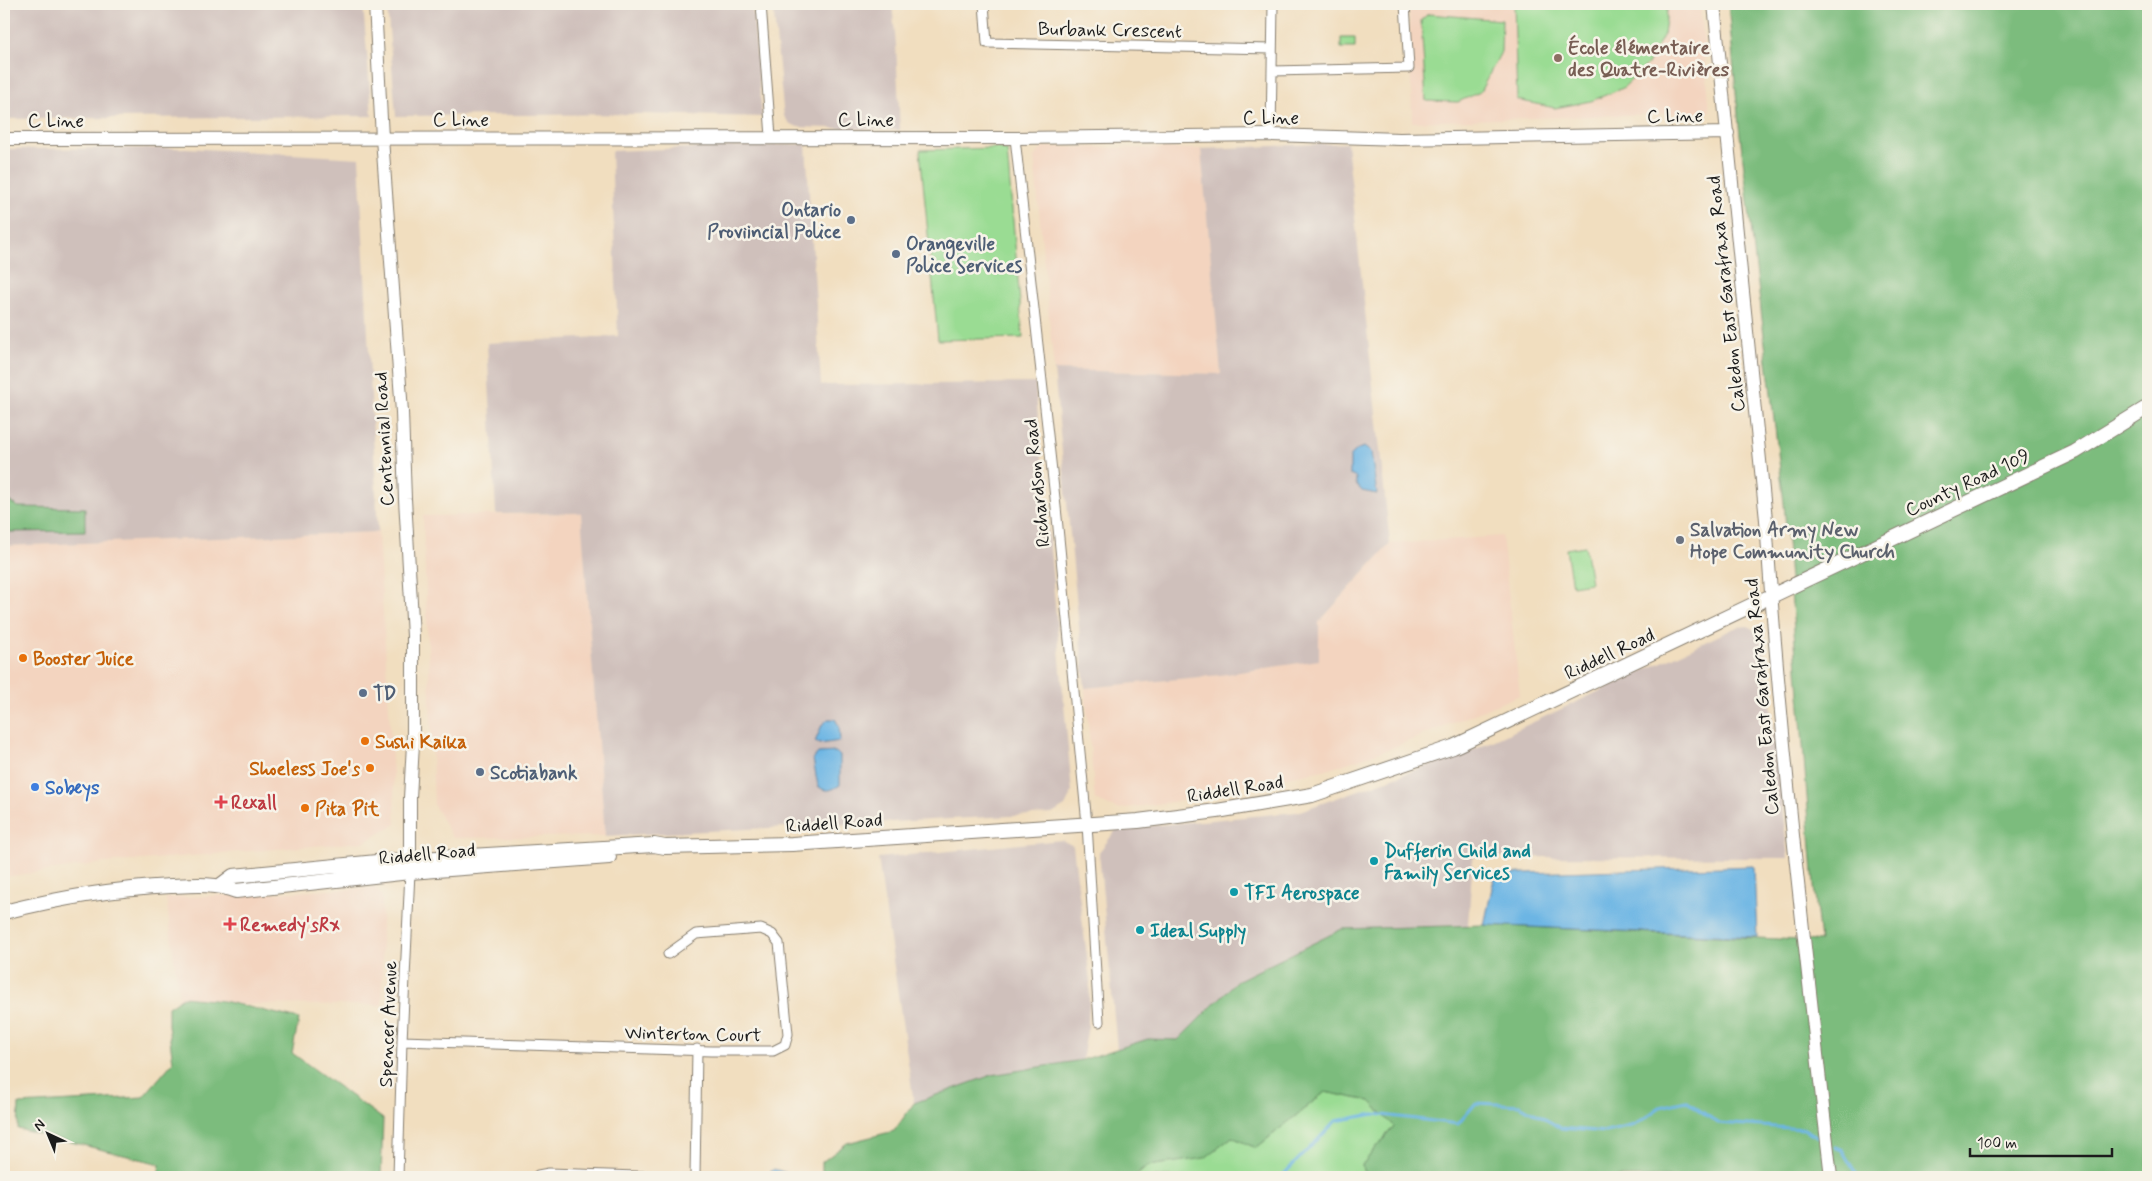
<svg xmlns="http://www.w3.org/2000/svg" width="2152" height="1181" font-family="Mynerve,sans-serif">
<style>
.built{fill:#f3d4bf}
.industrial{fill:#cfc0bb}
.green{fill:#9adc93;stroke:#5b7c58}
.forest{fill:#7bbc7d;stroke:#4c6c4c}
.water{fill:#6cb5e4;stroke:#446880}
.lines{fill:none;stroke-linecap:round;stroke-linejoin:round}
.stream{stroke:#6cb5e4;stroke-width:3}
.street-casing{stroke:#867d6e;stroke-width:11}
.secondary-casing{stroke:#867d6e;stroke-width:14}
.primary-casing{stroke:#867d6e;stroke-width:16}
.street{stroke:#fff;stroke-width:9}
.secondary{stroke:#fff;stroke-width:12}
.primary{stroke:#fff;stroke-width:14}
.education-dot{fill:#8d6e63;stroke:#f7f3e8;stroke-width:2}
.service-dot{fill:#5c6f8a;stroke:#f7f3e8;stroke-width:2}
.worship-dot{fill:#6b7280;stroke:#f7f3e8;stroke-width:2}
.food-dot{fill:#e8710a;stroke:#f7f3e8;stroke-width:2}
.shop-dot{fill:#3f7fe0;stroke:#f7f3e8;stroke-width:2}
.health-dot{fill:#e0444e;stroke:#f7f3e8;stroke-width:2}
.culture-dot{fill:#0f9aa8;stroke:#f7f3e8;stroke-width:2}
.labels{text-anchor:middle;stroke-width:5;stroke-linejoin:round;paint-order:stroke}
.street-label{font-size:19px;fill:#1c1c1c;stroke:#f7f3e8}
.education-label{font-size:19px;font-weight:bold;fill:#785e54;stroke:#f7f3e8;text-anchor:start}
.service-label{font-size:19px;font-weight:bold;fill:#4e5e75;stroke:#f7f3e8;text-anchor:start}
.worship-label{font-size:19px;font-weight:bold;fill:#5b616d;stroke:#f7f3e8;text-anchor:start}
.food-label{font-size:19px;font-weight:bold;fill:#c56008;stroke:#f7f3e8;text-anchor:start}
.shop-label{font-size:19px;font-weight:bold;fill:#366cbe;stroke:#f7f3e8;text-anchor:start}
.health-label{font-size:19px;font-weight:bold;fill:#be3a42;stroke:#f7f3e8;text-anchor:start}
.culture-label{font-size:19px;font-weight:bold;fill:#0d838f;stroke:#f7f3e8;text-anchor:start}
</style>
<rect width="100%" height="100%" fill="#f7f3e8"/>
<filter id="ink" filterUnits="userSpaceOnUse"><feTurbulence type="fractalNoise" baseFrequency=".02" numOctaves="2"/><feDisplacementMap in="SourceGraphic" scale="10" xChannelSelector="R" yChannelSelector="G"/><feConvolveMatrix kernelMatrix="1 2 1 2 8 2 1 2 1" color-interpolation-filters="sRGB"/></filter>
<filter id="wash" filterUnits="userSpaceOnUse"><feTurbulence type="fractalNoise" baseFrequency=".0096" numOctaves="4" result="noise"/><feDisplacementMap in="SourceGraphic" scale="20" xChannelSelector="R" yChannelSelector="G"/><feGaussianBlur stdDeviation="1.12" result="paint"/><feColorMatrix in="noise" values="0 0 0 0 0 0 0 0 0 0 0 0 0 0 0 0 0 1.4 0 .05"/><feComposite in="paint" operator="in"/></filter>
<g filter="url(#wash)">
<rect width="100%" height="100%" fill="#f1debf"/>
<path class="built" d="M1409,4H1700L1710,112L1412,122Z
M1044,147L1201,149L1221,374L1054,370L1034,157Z
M581,513L605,836L453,838L434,805L423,516Z
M378,532L396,824L364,842L104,863L4,877V546Z
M1502,536L1520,695L1389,749L1329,769L1228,788L1220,796L1117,809L1095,800L1085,688L1220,675L1318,660L1319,622L1390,544Z
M375,888L382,896V1005L180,1004L166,898Z"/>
<path class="industrial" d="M4,4H363L372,116L4,119Z
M387,4H752L762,117L642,114L396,116Z
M773,4H892L896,45L900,130L798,127L789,123L784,116L783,108Z
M1347,143L1390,544L1319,622V660L1220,675L1085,688L1054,370L1221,374L1201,149Z
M806,144L821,385L1035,383L1072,792L1065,806L1052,814L605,836L581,513L496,514L487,343L618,336L611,151Z
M186,148L359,158L378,532L4,546V149Z
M1748,626L1759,633L1764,647L1788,858L1473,857L1468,925L1342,929L1237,981L1178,1040H1145L1117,1049L1099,852L1117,829L1297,812L1478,748L1737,627Z
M1062,840L1073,846L1090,981L1088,1026L1082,1060L914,1103L878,858Z"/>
<path class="green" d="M1514,4H1668L1664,34L1648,64L1623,88L1591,101L1555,108L1517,100Z
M1428,14L1502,20L1501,52L1480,92L1458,102L1426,101L1421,20Z
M1341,38H1355V48H1341Z
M997,148L1007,150L1023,338L938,340L920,150Z
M1585,546L1591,583L1572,586L1566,549Z
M1325,1092L1370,1101L1394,1126L1362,1165L1367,1177H1135L1148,1166L1206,1157L1232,1137L1256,1148Z"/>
<path class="forest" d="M1728,4H2148V1177H1367L1362,1165L1394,1126L1370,1101L1325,1092L1256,1148L1232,1137L1205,1158L1148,1166L1133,1177H822V1162L847,1143L894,1131L914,1103L992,1075L1082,1060L1148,1039L1178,1040L1237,981L1342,929L1484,925L1820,941L1814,886L1784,503L1739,126Z
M4,498L18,507L85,508V531L4,532Z
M183,997L223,1001L299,1019L292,1053L383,1119L381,1177H158L160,1164L18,1129L19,1104L143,1097L173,1062L168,1025V1007Z"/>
<path class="water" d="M1364,447L1371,452L1377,494L1362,491L1356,484V478L1350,475V456L1358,449Z
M828,719H835L839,726L840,741L819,744L815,742L822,725Z
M836,752L840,756V785C832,790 826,793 818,786L813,759L818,753Z
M1754,866L1757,937L1484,925L1495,874Z
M774,1169L794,1175V1177H767L768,1174Z"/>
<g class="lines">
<path class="stream" d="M1835,1147L1842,1150L1858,1177
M1281,1177L1336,1121L1374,1114L1458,1124L1476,1103L1520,1105L1561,1128L1606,1132L1635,1125L1660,1107L1686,1101L1718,1123L1804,1129L1818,1137"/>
</g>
</g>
<g filter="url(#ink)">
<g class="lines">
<defs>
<path id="street" d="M761,4L771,137
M984,4L987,43L1272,49
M1272,71L1409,68L1405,4
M1271,135L1273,4
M1015,138L1056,507L1087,824L1099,1022
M402,1041L711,1051H773L785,1045L788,1034L779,943L772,934L761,929L696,934L668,954
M398,1177L402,1041L410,872
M536,1177L538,1175L549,1173L666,1177
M695,1177L697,1049"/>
<path id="secondary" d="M375,4L382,138L402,412L405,499L413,636V744L410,798V870
M1714,4L1766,520C1780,740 1806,958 1831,1177
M4,139L1015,138L1271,135L1400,139L1728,133"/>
<path id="primary" d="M221,885L233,876L387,861L654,845L665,847L792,844L1138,821L1217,811L1312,795L1453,747L2075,452L2148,407
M4,912C59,898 114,889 171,886C193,885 215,883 236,891L410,872L609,857"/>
</defs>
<use href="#street" class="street-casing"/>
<use href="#secondary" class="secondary-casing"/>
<use href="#primary" class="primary-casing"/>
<use href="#street" class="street"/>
<use href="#secondary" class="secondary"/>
<use href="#primary" class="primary"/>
</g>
</g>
<circle class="education-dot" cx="1558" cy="58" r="5"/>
<g class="service-dot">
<circle cx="851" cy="220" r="5"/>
<circle cx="896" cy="254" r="5"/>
<circle cx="363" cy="693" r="5"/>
<circle cx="480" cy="772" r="5"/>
</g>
<circle class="worship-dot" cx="1680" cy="540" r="5"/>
<g class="food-dot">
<circle cx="23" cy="658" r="5"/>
<circle cx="365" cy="741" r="5"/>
<circle cx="370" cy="768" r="5"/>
<circle cx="305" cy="808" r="5"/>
</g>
<circle class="shop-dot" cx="35" cy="787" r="5"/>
<g class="health-dot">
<path d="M218.5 794.5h5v5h5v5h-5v5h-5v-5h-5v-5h5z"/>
<path d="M227.5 916.5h5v5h5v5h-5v5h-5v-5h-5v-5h5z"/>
</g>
<g class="culture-dot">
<circle cx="1374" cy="861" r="5"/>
<circle cx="1234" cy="892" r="5"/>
<circle cx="1140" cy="930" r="5"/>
</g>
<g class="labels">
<g class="street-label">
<text transform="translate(1110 29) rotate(1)" y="7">Burbank Crescent</text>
<text transform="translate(1675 115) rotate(-1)" y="7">C Line</text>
<text x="1271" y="124">C Line</text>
<text x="461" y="126">C Line</text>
<text x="866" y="126">C Line</text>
<text x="56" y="127">C Line</text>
<text transform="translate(1725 294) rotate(-96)" y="7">Caledon East Garafraxa Road</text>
<text transform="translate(383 439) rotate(-93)" y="7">Centennial Road</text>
<text transform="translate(1967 482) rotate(-25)" y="7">County Road 109</text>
<text transform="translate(1036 483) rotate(-96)" y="7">Richardson Road</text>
<text transform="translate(1609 653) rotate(-25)" y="7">Riddell Road</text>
<text transform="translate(1761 697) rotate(-95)" y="7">Caledon East Garafraxa Road</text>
<text transform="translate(1235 788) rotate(-9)" y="7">Riddell Road</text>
<text transform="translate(834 822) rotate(-4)" y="7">Riddell Road</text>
<text transform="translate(427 853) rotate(-5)" y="7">Riddell Road</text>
<text transform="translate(387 1024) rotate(-88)" y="7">Spencer Avenue</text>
<text transform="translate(693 1033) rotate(1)" y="7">Winterton Court</text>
</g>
<g class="education-label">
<text x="1568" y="54">École élémentaire<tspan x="1568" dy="22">des Quatre-Rivières</tspan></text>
</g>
<g class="service-label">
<text x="841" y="216" text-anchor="end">Ontario<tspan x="841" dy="22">Proviincial Police</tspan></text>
<text x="906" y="250">Orangeville<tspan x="906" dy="22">Police Services</tspan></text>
<text x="373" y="700">TD</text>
<text x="490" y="779">Scotiabank</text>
</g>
<g class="worship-label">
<text x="1690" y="536">Salvation Army New<tspan x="1690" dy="22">Hope Community Church</tspan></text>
</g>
<g class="food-label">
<text x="33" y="665">Booster Juice</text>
<text x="375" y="748">Sushi Kaika</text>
<text x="360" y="775" text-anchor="end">Shoeless Joe's</text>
<text x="315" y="815">Pita Pit</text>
</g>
<g class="shop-label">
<text x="45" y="794">Sobeys</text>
</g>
<g class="health-label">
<text x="231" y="809">Rexall</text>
<text x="240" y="931">Remedy'sRx</text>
</g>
<g class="culture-label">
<text x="1384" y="857">Dufferin Child and<tspan x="1384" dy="22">Family Services</tspan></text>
<text x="1244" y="899">TFI Aerospace</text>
<text x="1150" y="937">Ideal Supply</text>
</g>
</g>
<rect width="2152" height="1181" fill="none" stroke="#f7f3e8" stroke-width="20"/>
<g transform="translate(48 1134) rotate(316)" stroke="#f7f3e8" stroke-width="4" paint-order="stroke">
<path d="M0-4L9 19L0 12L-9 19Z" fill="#1c1c1c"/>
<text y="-8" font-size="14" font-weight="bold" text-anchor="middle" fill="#1c1c1c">N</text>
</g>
<path d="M1970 1148v8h142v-8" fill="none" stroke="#1c1c1c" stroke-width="2.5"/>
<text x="1977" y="1148" font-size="15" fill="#1c1c1c" stroke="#f7f3e8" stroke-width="4" paint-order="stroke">100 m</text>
</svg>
